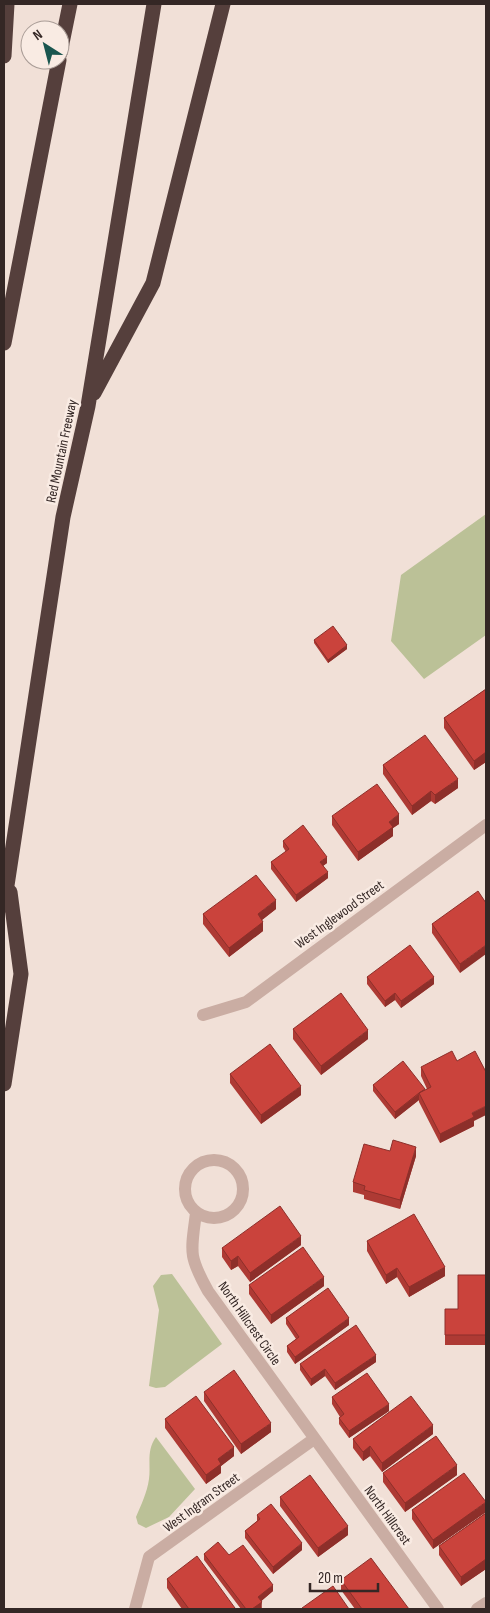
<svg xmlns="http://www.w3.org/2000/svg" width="490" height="1613" font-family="'Sofia Sans Condensed',sans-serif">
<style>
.green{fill:#bbc197}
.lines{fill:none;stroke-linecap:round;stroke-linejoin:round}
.minor{stroke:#caada3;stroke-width:12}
.motorway{stroke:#553f3c;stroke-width:15}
.wall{fill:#ae3a34}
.shaded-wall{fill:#8d2f2a}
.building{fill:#ca433c;stroke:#8d2f2a}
.labels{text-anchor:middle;stroke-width:5;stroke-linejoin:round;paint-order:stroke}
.street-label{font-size:14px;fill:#342725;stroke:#f9ebe3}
</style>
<rect width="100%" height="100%" fill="#f1e0d7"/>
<path class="green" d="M486,514V635L424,679L391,641L401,575Z
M172,1274L222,1344L165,1387L156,1388L149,1386L159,1310L153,1286L161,1275Z
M156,1437L195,1489L169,1517L146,1528L138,1524L136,1517C141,1505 147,1493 149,1479C151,1464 146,1451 156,1437Z"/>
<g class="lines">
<path class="minor" d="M203,1015L246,1002L486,825
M185 1189a29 29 0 1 1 58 0a29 29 0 1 1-58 0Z
M196,1213C191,1252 188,1255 208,1291L438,1609
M135,1609L149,1557L314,1439
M477,1609L486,1603"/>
<path class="motorway" d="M60,53L70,4
M4,56L7,4
M4,343L59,60
M94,393L153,283L223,4
M4,905L63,517L88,406L154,4
M4,1084L21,974L10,892"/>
</g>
<path class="wall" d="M314,640L347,649L328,663L314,643Z
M486,689V762L474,770L444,728V718Z
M383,765L458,788L435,804L431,801L412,815L383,774Z
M332,816L399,824L393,828V836L358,861L332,825Z
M283,841L327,863L323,866L328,878L296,902L271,869V862L286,852L283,847Z
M486,903L460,973L432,933V924Z
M276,909L262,920L263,931L229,957L203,924V914Z
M367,977L434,984L401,1008L395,1000L385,1007L367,984Z
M293,1029L368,1039L321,1075L293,1039Z
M421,1067L474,1121V1126L440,1143L419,1102V1100L395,1119L373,1091V1085L425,1090L427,1089L421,1076Z
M230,1074L301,1095L261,1124L230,1083Z
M390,1151L416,1156L400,1209L364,1199V1195L353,1192V1182Z
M367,1241L445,1276L409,1297L397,1277L386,1284L367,1251Z
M301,1245L250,1282L238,1266L231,1270L222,1257V1248Z
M486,1275V1345H445V1309H458Z
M249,1285L324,1286L271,1324L249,1294Z
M286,1318L349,1325L295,1364L287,1352V1346L296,1339L286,1324Z
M376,1362L335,1390L325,1376L311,1386L300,1370V1364Z
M204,1392L271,1432L241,1454L204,1401Z
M332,1397L389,1411L349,1438L339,1424V1418L340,1417L332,1404Z
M165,1419L234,1456L221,1466V1473L206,1484L165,1428Z
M433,1434L382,1472L370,1456L363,1461L353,1448V1439Z
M383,1473L457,1475L405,1512L383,1482Z
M280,1497L348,1535L318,1557L280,1506Z
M412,1510L486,1512L433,1549L412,1519Z
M486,1513V1569L461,1586L439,1555V1546Z
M257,1515L302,1550L273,1574L245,1538V1531L257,1521Z
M204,1554L229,1555L273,1591L261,1601L262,1609H241L204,1560Z
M167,1579L235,1609H182L167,1588Z
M341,1580L409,1609H355L341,1590Z"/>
<path class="shaded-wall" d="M347,645V649L328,663V660Z
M486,752V762L474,770V761Z
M458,779V788L435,804V795Z
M431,791V801L412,815V806Z
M399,814V824L393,828V836L358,861V852L389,822Z
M327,857V863L320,868V862Z
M328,872V878L296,902V895Z
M276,900V909L258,923V914Z
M263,922V931L229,957V948Z
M486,945V954L460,973V964Z
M434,977V984L401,1008V1001Z
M395,993V1000L385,1007V1001Z
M368,1030V1039L321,1075V1066Z
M301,1086V1095L261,1124V1115Z
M419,1094V1100L395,1119V1112Z
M486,1106V1115L474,1121V1126L440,1143V1134L472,1113Z
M416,1147V1156L400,1209V1200Z
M301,1236V1245L250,1282V1273Z
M238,1256V1266L231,1270V1261Z
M445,1267V1276L409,1297V1287Z
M397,1268V1277L386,1284V1275Z
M324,1277V1286L271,1324V1315Z
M349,1318V1325L295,1364V1357Z
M376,1355V1362L335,1390V1383Z
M325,1369V1376L311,1386V1379Z
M389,1404V1411L349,1438V1431Z
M271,1423V1432L241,1454V1444Z
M433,1425V1434L382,1472V1463Z
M370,1446V1456L363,1461V1452Z
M234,1447V1456L221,1466V1473L206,1484V1475L218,1459Z
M457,1465V1475L405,1512V1503Z
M486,1502V1512L433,1549V1540Z
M348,1526V1535L318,1557V1548Z
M302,1543V1550L273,1574V1567Z
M486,1559V1569L461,1586V1577Z
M273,1585V1591L258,1604V1597Z
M262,1602L261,1609H252Z"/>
<path class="building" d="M333,626L347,645L328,660L314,640Z
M486,689V752L474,761L444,718Z
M425,735L458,779L435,795L431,791L412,806L383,765Z
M377,784L399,814L389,822L393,827L358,852L332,816Z
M303,825L327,857L320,862L328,872L296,895L271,862L289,849L283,841Z
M256,875L276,900L258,914L263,922L229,948L203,914Z
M478,891L486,903V945L460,964L432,924Z
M410,945L434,977L401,1001L395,993L385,1001L367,977Z
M341,993L368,1030L321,1066L293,1029Z
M270,1044L301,1086L261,1115L230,1074Z
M452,1051L457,1061L475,1051L486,1072V1106L472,1113L474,1117L440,1134L419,1093L431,1087L421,1067Z
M403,1061L425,1089L419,1093L395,1112L373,1085Z
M393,1140L416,1147L400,1200L364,1190L365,1186L353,1182L364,1144L390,1151Z
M280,1206L301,1236L250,1273L238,1256L231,1261L222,1248Z
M414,1214L445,1267L409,1287L397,1268L386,1275L367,1241Z
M303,1247L324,1277L271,1315L249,1285Z
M458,1275H486V1335H445V1309H458Z
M328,1288L349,1318L295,1357L287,1346L299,1337L286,1318Z
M356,1325L376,1355L335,1383L325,1369L311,1379L300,1364Z
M234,1370L271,1423L241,1444L204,1392Z
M367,1373L389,1404L349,1431L339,1418L344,1414L332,1397Z
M196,1396L234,1447L218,1459L221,1464L206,1475L165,1419Z
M411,1396L433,1425L382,1463L370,1446L363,1452L353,1439Z
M436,1436L457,1465L405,1503L383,1473Z
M464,1473L486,1502L433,1540L412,1510Z
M310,1475L348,1526L318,1548L280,1497Z
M271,1504L302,1543L273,1567L245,1531L260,1519L257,1515Z
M486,1513V1559L461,1577L439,1546Z
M218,1542L229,1555L243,1545L273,1585L258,1597L262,1602L252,1609H246L204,1554Z
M197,1556L235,1608L233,1609H189L167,1579Z
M371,1558L409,1609H362L341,1580Z
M333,1586L349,1609H303L302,1608Z"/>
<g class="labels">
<g class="street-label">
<text transform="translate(61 451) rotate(-78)" y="5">Red Mountain Freeway</text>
<text transform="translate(339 914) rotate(-36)" y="5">West Inglewood Street</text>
<text transform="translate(250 1323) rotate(55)" y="5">North Hillcrest Circle</text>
<text transform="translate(201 1502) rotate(-36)" y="5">West Ingram Street</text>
<text transform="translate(388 1515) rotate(54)" y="5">North Hillcrest</text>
</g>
</g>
<rect width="490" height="1613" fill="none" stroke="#342725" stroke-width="10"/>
<g transform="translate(45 45) rotate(324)"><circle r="24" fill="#f9ebe3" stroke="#aa9d97"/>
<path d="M0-4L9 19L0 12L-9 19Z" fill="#1a564f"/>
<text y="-8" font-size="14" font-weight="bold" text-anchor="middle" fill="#342725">N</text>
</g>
<path d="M310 1583v8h68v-8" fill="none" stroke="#342725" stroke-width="2.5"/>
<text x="318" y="1583" font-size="15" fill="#342725" stroke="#f9ebe3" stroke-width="4" paint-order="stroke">20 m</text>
</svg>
